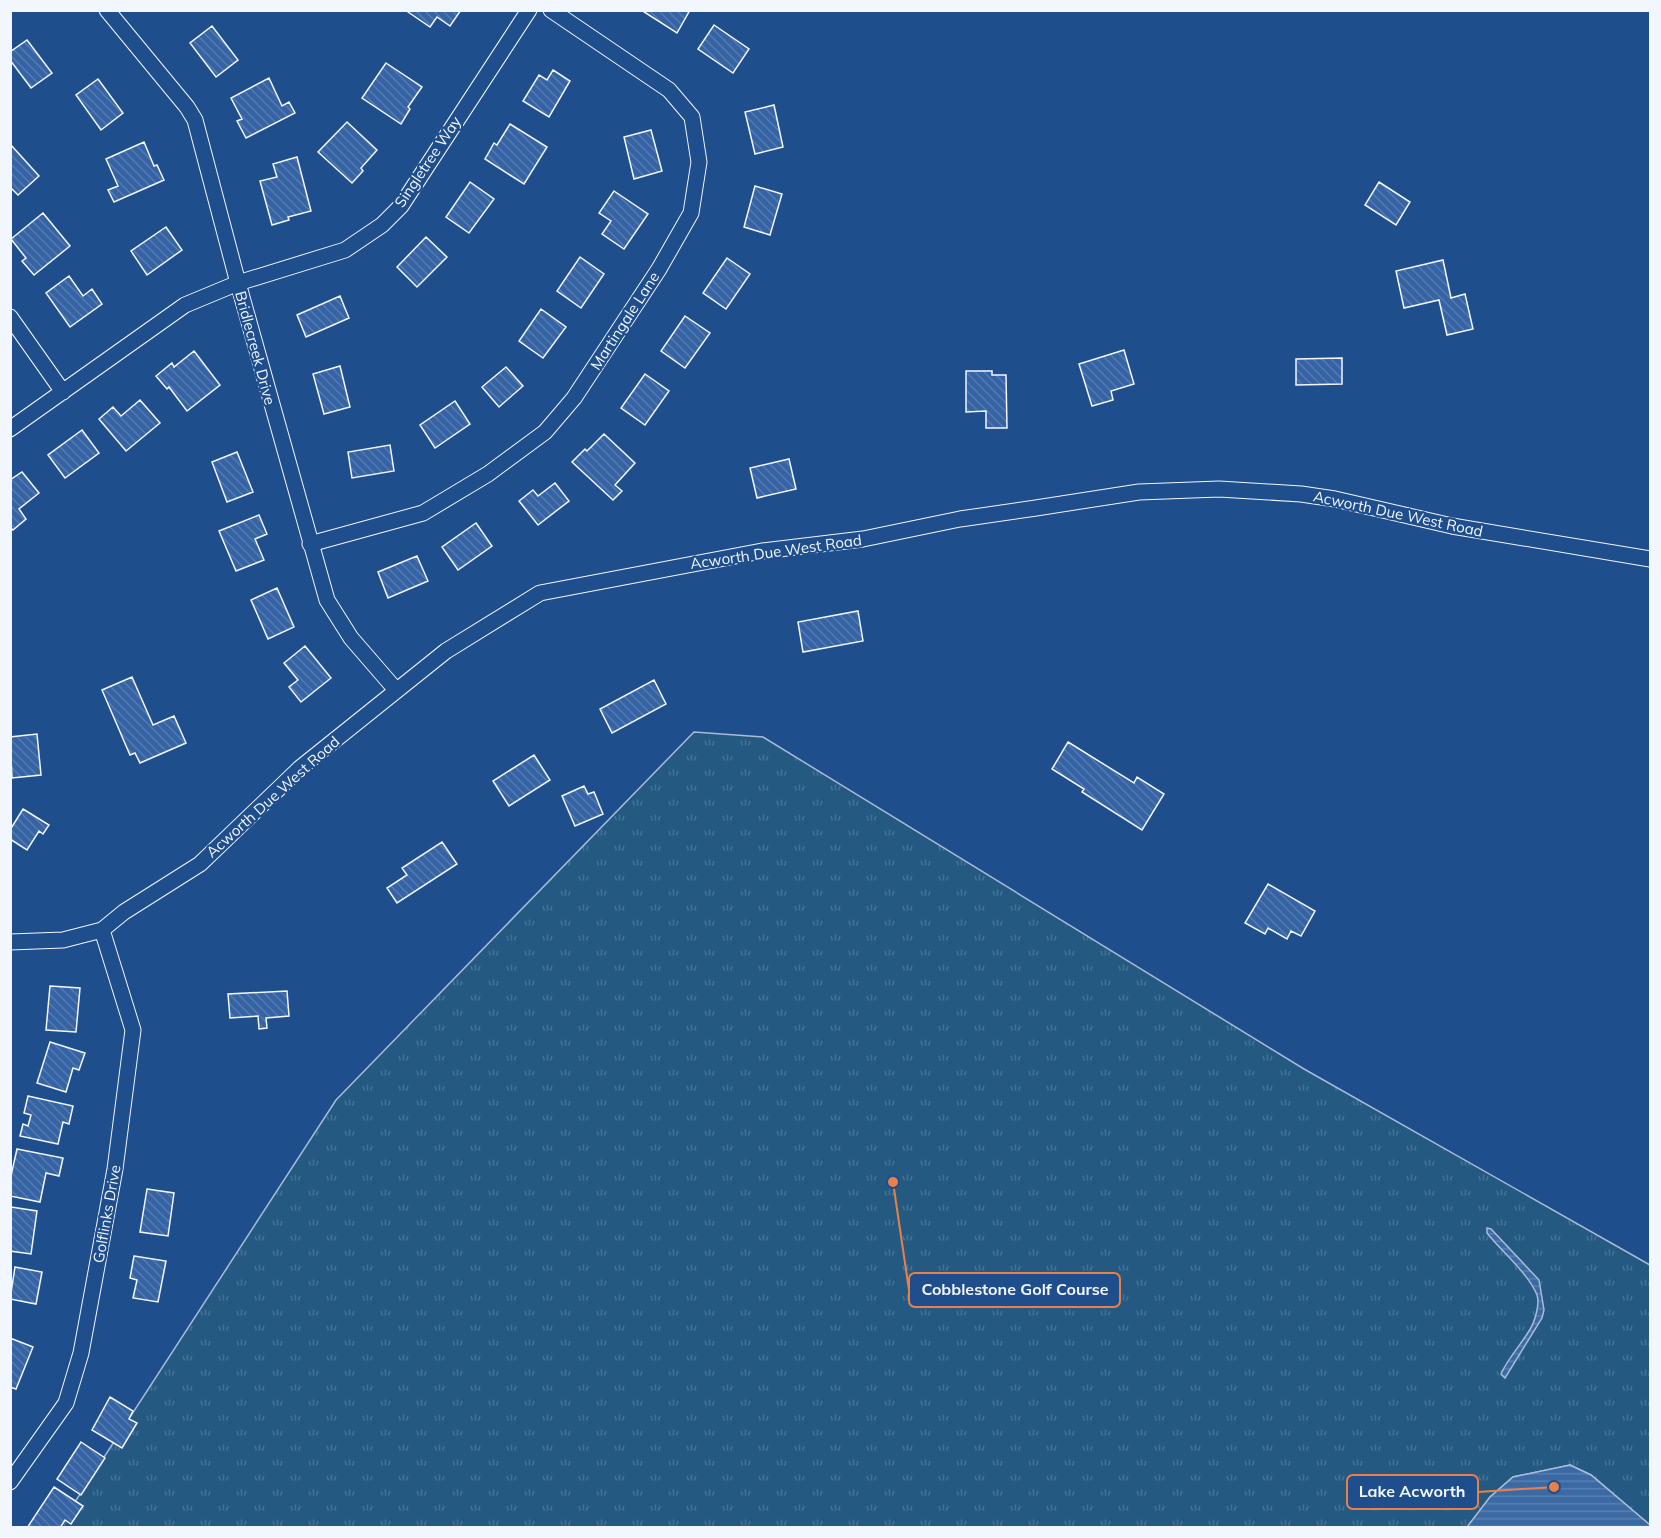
<svg xmlns="http://www.w3.org/2000/svg" width="1661" height="1538" font-family="Mulish,sans-serif">
<style>
.grass{fill:url(#grass-tufts);stroke:#a8bbd7;stroke-width:1.5}
.water{fill:url(#water-rules);stroke:#a8bbd7;stroke-width:1.5}
.building{fill:url(#building-back-hatch);stroke:#f2f6ff;stroke-width:1.5}
.lines{fill:none;stroke-linecap:round;stroke-linejoin:round}
.street-casing{stroke:#f2f6ff;stroke-width:17}
.street{stroke:#1f4e8c;stroke-width:15}
.labels{text-anchor:middle;stroke-width:4.5;stroke-linejoin:round;paint-order:stroke}
.street-label{font-size:15px;fill:#f2f6ff;stroke:#1f4e8c}
.leader{fill:none;stroke:#ea8049;stroke-width:2}
.callout-dot{fill:#ea8049;stroke:#1f4e8c;stroke-width:2}
.callout{fill:#1f4e8c;stroke:#ea8049;stroke-width:2}
.callout-label{font-size:16px;text-anchor:middle;font-weight:bold;fill:#f2f6ff}
</style>
<defs>
<pattern id="grass-tufts" width="24" height="20" patternUnits="userSpaceOnUse" patternTransform="scale(1.5)"><rect width="24" height="20" fill="#245a82"/><path d="M3 7l-1-3M5 7V3M7 7l1-3M15 17l-1-3M17 17v-4M19 17l1-3" fill="none" stroke="#447295"/></pattern>
<pattern id="water-rules" width="6" height="5" patternUnits="userSpaceOnUse" patternTransform="scale(1.5)"><rect width="6" height="5" fill="#3b69a3"/><path d="M0 2.5h6" fill="none" stroke="#587fb1"/></pattern>
<pattern id="building-back-hatch" width="6" height="6" patternUnits="userSpaceOnUse" patternTransform="scale(1.5)"><rect width="6" height="6" fill="#3563a3"/><path d="M-1 5l2 2M0 0l6 6M5-1l2 2" fill="none" stroke="#537ab1"/></pattern>
</defs>
<rect width="100%" height="100%" fill="#1f4e8c"/>
<path class="grass" d="M694,732L763,737L1304,1069L1650,1265V1525L1591,1475L1570,1465L1513,1477L1490,1497L1467,1528H58L336,1100Z"/>
<path class="water" d="M1487,1228L1491,1229L1539,1280L1544,1310L1542,1318L1505,1378L1501,1374C1508,1358 1520,1346 1529,1331C1535,1322 1540,1304 1537,1295C1528,1273 1502,1252 1487,1233Z
M1570,1465L1591,1475L1650,1525V1527H1467L1490,1497L1513,1477Z"/>
<path class="building" d="M410,10H461L450,26L437,17L430,27L408,12Z
M641,10H690L677,33Z
M714,25L749,49L733,73L698,49Z
M212,26L238,60L216,77L190,43Z
M27,40L52,73L31,88L10,60V52Z
M386,63L422,87L408,107L410,109L401,124L362,98Z
M553,70L570,81L549,117L523,101L539,75L547,80Z
M269,78L282,106L289,102L295,113L246,138L237,121L242,119L231,98Z
M98,79L123,113L101,130L76,95Z
M774,105L783,147L755,154L745,112Z
M347,122L377,150L361,168L363,171L352,183L318,152Z
M510,124L547,147L524,184L485,159L494,143L497,145Z
M651,130L662,171L634,179L624,137Z
M144,142L154,166L157,165L164,180L114,202L108,190L118,186L106,159Z
M11,145L39,176L18,195L10,187Z
M297,157L311,211L288,217L289,220L272,225L260,181L277,177L273,164Z
M470,182L494,199L469,233L446,217Z
M1379,182L1410,202L1396,225L1365,205Z
M755,186L782,194L770,235L744,227Z
M614,191L648,214L624,249L602,234L611,221L599,213Z
M43,213L70,246L34,275L22,261L26,258L11,239Z
M166,227L182,250L147,275L131,251Z
M426,237L447,257L417,287L397,267Z
M580,257L604,274L581,308L557,291Z
M727,258L750,274L726,309L703,293Z
M1443,260L1451,298L1465,294L1473,329L1447,335L1439,300L1404,308L1396,271Z
M69,276L83,296L92,289L102,304L70,327L46,293Z
M340,296L349,318L306,337L297,315Z
M541,309L566,327L543,358L519,341Z
M685,316L710,333L685,368L661,351Z
M1124,350L1134,384L1111,391L1113,400L1092,406L1079,364Z
M194,351L220,385L187,411L169,387L167,389L156,376L172,363L174,367Z
M1342,358V384L1296,385V359Z
M340,366L350,407L324,414L313,374Z
M506,367L523,386L499,407L482,387Z
M966,371H992V375H1006L1007,428H986V411L966,412Z
M645,374L669,391L645,425L621,408Z
M140,400L160,423L126,451L99,419L113,407L121,416Z
M455,401L470,424L435,448L420,425Z
M82,430L99,453L65,478L48,455Z
M604,434L635,463L615,485L622,491L613,500L572,462L585,449L587,451Z
M390,445L394,471L352,478L348,452Z
M237,452L253,492L227,502L212,462Z
M789,459L796,489L757,498L750,468Z
M22,472L39,493L19,509L26,519L13,530L10,527V480Z
M555,483L569,501L538,525L519,501L533,490L538,496Z
M259,515L267,534L255,539L264,560L236,571L219,531Z
M476,523L492,546L458,570L442,547Z
M417,556L428,581L388,598L378,572Z
M277,588L294,627L268,639L251,600Z
M858,611L863,641L803,652L798,622Z
M305,646L331,678L301,702L289,687L298,680L284,663Z
M132,677L153,725L174,716L186,743L140,763L135,753L130,755L102,690Z
M654,680L666,704L612,733L600,709Z
M37,734L41,775L12,778L10,737Z
M1068,742L1134,783L1137,777L1164,794L1142,830L1082,792L1084,789L1052,769Z
M534,755L550,780L509,806L493,781Z
M584,786L588,794L594,792L603,814L575,826L562,796Z
M23,809L49,825L43,834L39,831L27,850L10,839V830Z
M442,842L457,864L397,903L387,888L407,875L402,868Z
M1268,884L1315,911L1301,936L1291,931L1287,939L1268,928L1265,934L1245,923Z
M50,986L80,988L76,1032L46,1030Z
M287,991L289,1016L266,1018L267,1028L259,1029L258,1016L230,1018L228,994Z
M50,1042L85,1053L79,1070L73,1068L66,1092L37,1083Z
M28,1096L73,1106L69,1124L63,1122L58,1144L20,1136L23,1124L28,1126L31,1115L24,1113Z
M17,1149L63,1158L59,1176L46,1173L40,1202L10,1196V1180Z
M147,1189L174,1193L168,1236L140,1232Z
M11,1207L37,1211L31,1254L10,1251Z
M134,1256L166,1261L158,1302L133,1298L137,1280L130,1278Z
M15,1267L42,1272L36,1304L10,1299Z
M10,1338L33,1347L16,1389L10,1387Z
M110,1397L133,1411L129,1419L137,1423L122,1448L92,1430Z
M81,1442L105,1458L81,1495L57,1479Z
M54,1487L83,1506L71,1524L65,1520L60,1528H27Z"/>
<g class="lines">
<defs>
<path id="street" d="M107,10L187,107L195,120L238,283L327,600L351,638L396,690
M10,317L63,392
M10,429L185,305L238,283L345,250L382,225L401,206L529,10
M310,544L423,513L488,474L545,432L574,398L659,269L691,213L699,162L692,117L669,90L551,10
M10,942L63,940L102,930L124,912L200,864L300,768L446,651L540,593L762,551L863,539L960,519L1036,508L1139,492L1219,489L1301,494L1335,499L1452,526L1650,559
M10,1482L66,1403L81,1353L115,1169L133,1030L102,930"/>
</defs>
<use href="#street" class="street-casing"/>
<use href="#street" class="street"/>
</g>
<g class="labels">
<g class="street-label">
<text transform="translate(428 162) rotate(-56)" y="5">Singletree Way</text>
<text transform="translate(625 321) rotate(-57)" y="5">Martingale Lane</text>
<text transform="translate(255 348) rotate(75)" y="5">Bridlecreek Drive</text>
<text transform="translate(1398 514) rotate(12)" y="5">Acworth Due West Road</text>
<text transform="translate(776 552) rotate(-8)" y="5">Acworth Due West Road</text>
<text transform="translate(273 797) rotate(-42)" y="5">Acworth Due West Road</text>
<text transform="translate(107 1214) rotate(-80)" y="5">Golflinks Drive</text>
</g>
</g>
<path class="leader" d="M893 1182L909 1290M1554 1487L1478 1492"/>
<g class="callout-dot">
<circle cx="893" cy="1182" r="6"/>
<circle cx="1554" cy="1487" r="6"/>
</g>
<g class="callout">
<rect x="909" y="1273" width="211" height="34" rx="6"/>
<rect x="1347" y="1475" width="131" height="34" rx="6"/>
</g>
<g class="callout-label">
<text x="1015" y="1295">Cobblestone Golf Course</text>
<text x="1412" y="1497">Lake Acworth</text>
</g>
<rect width="1661" height="1538" fill="none" stroke="#f2f6ff" stroke-width="24"/>
</svg>
